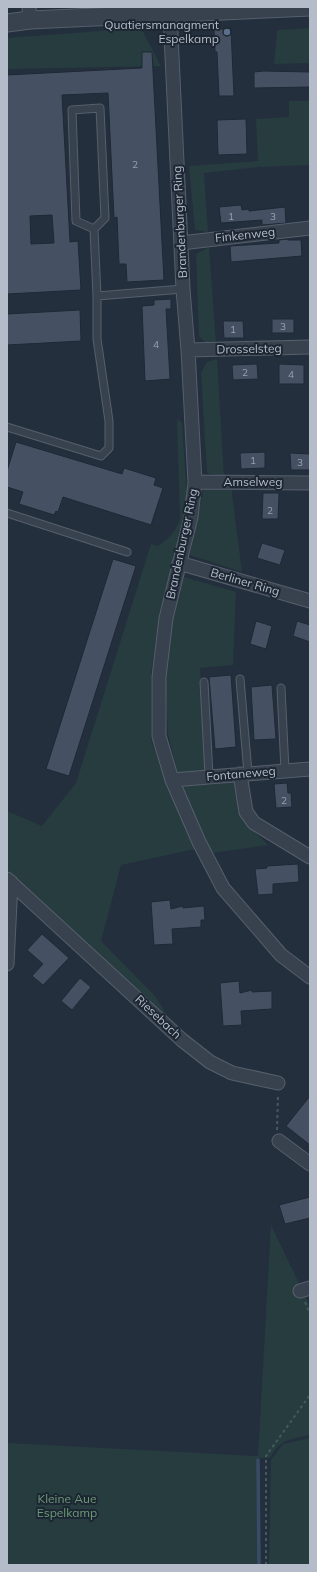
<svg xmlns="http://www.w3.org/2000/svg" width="317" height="1572" font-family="Mulish,sans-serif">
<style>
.green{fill:#263c3f}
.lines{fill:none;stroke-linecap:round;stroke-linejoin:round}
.stream{stroke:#394c67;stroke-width:3.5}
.building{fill:#455162;stroke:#1f2835;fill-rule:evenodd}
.service-casing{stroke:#565f6c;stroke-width:9}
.minor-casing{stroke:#565f6c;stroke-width:15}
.tertiary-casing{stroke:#565f6c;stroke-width:19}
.path{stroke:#44595c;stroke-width:2;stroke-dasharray:3 3;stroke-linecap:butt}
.service{stroke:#38414e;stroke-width:7}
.minor{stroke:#38414e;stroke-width:13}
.tertiary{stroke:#38414e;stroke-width:17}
.service-dot{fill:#5c6f8a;stroke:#1d2633;stroke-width:1.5}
.labels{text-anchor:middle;stroke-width:4;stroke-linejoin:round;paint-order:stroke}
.number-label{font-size:10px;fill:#98a1af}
.poi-label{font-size:12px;fill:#b4bcc9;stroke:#1d2633;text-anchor:end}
.street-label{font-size:12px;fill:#b4bcc9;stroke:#1d2633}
.park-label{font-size:12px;fill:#6b9a76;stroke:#1d2633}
</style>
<rect width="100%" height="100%" fill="#242f3e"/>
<path class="green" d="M141,28L161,66L7,69V38Z
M310,28V63L274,64L277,30Z
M289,101H310V165L258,167L204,173L208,232L195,230L189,166L258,161L256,119L289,117Z
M209,247L216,343L205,342L199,336L196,254Z
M217,359L224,476L210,474L207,472L201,373L207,362Z
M177,419L182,422L187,498L185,515L159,614L151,674V739L170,792L195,849L121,865L101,941L156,997L167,1015L22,886L7,876V811L42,826L76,783L151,544L158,546C169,539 176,531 180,519Z
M231,486L242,572L190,555L204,487Z
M184,577L236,592L233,665L200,668L206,785L233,782L242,820L268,845L212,853L199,829L178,775L168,734L165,671L173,620Z
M271,1225L310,1306V1435C289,1440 281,1438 270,1458H259L260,1565H7V1443L258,1456Z
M310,1438V1565H269L271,1460L283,1444Z"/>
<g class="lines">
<path class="stream" d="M258,1460L259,1565"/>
</g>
<path class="building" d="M214,29H231L234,96H219L217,52H215Z
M142,52H152L164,280L127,282L126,264H119L117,217L114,218L108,93L62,95L70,242L78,241L81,290L7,294V75L142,68ZM52,215L54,243L31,244L30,216Z
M263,71L310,72V87L254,88V72Z
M246,119L247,154L218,155L217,120Z
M241,205L242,210L249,209V211L285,207L286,223L262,225V220L221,223L219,207Z
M288,239V240H301L302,256L231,262L230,246L279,243V240Z
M171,299V309H166L170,379L145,381L142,306L154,305V300Z
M80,310L81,341L7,345V314Z
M272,319H294V333H272Z
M223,321H243L244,338H224Z
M257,364L258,379L233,380L232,365Z
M279,364L304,365V384H279Z
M16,442L122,474L124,468L156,478L154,485L163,488L151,525L63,497L58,512L56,511L54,515L19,504L23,492L7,487V471Z
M265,452V468L241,469L240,453Z
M290,453L310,454V470H291Z
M263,493H279L278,519H262Z
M262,543L285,550L280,565L257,558Z
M113,559L136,566L69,776L46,769Z
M256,621L272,626L266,649L250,644Z
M297,621L310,625V642L293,636Z
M231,675L236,747L215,749L209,677Z
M272,685L276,739L254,740L251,687Z
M287,783L288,793H291L292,807L276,808L274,784Z
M298,864L299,882L273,884V894L258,895L255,869L267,868V866Z
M170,900L171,909L183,906V908L204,906L205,920H201V927L172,929L173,944L154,945L151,902Z
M42,934L69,958L43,985L32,976L43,964L27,950Z
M80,978L91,987L72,1010L61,1001Z
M239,981L240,993L252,990V992L272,991V1009L241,1011L242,1025L223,1026L220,983Z
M310,1096V1145L286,1126Z
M310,1197V1218L285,1224L279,1205Z"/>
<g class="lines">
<defs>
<path id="service" d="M94,229L76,221L72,110L100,108L105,218L94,229L97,296
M7,427L101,456L109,448V421L97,339V296L183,289
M7,513L127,552
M240,679L248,773
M204,682L209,776
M281,688L285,770"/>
<path id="minor" d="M29,7L30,20
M170,14L183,289L188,350L195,482L191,517L166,618L159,677V736L172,780L199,842L223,888L281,955L310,977
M181,243L310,228
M188,350L310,347
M195,482L310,483
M179,563L310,601
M240,774L246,812L254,823L310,857
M172,780L310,769
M7,879L182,1040L210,1062L232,1073L278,1083
M7,964L11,882
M279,1141L310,1164
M300,1291L310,1288"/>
<path id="tertiary" d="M7,23L30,20L310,7"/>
</defs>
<use href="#service" class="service-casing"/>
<use href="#minor" class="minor-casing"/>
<use href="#tertiary" class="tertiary-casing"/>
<path class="path" d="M277,1130L278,1094
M305,1302L310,1314
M266,1565V1456L310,1395"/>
<use href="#service" class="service"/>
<use href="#minor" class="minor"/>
<use href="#tertiary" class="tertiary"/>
</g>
<circle class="service-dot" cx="227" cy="32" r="4"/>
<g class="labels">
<g class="number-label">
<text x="135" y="168">2</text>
<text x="231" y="220">1</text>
<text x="273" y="220">3</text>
<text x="283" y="330">3</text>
<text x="233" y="333">1</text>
<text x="156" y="348">4</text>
<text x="245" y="376">2</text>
<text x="291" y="378">4</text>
<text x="253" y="464">1</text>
<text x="300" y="466">3</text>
<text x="270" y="514">2</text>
<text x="284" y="804">2</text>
</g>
<g class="poi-label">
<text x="219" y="29">Quatiersmanagment<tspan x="219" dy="14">Espelkamp</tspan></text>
</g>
<g class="street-label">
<text transform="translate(180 222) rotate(-93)" y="4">Brandenburger Ring</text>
<text transform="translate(245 235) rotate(-6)" y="4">Finkenweg</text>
<text transform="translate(249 349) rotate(-1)" y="4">Drosselsteg</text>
<text x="253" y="486">Amselweg</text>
<text transform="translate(182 544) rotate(-78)" y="4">Brandenburger Ring</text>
<text transform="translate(245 582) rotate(16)" y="4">Berliner Ring</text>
<text transform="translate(241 774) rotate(-5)" y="4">Fontaneweg</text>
<text transform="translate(158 1017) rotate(43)" y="4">Riesebach</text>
</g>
<g class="park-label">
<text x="67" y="1503">Kleine Aue<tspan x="67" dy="14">Espelkamp</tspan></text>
</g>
</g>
<rect width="317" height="1572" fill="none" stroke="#b4bcc9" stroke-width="16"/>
</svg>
